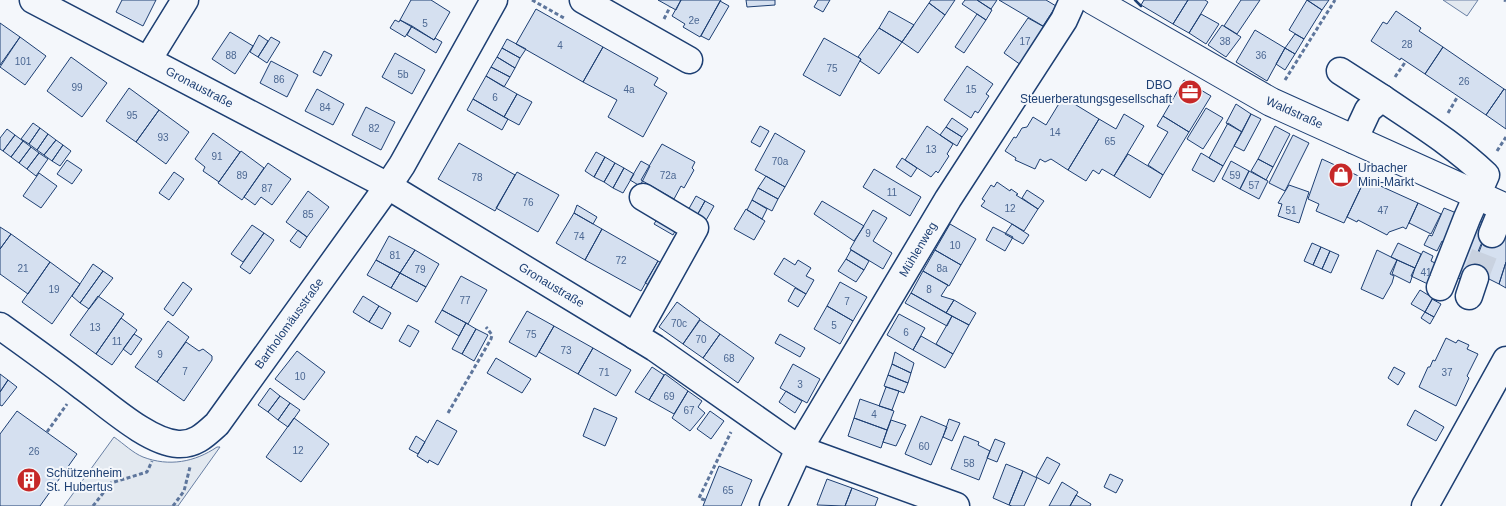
<svg xmlns="http://www.w3.org/2000/svg" width="1506" height="506" font-family="Helvetica,sans-serif">
<style>
.green{fill:#e3e9f0;stroke:#687fa3}
.building{fill:#d5e0f0;stroke:#1d3f73}
.lines{fill:none;stroke-linecap:round;stroke-linejoin:round}
.minor-tunnel{stroke:#c9d2e0;stroke-width:26;stroke-dasharray:26 13;stroke-linecap:butt}
.minor-casing{stroke:#1d3f73;stroke-width:29}
.major-casing{stroke:#1d3f73;stroke-width:30}
.path{stroke:#5e769c;stroke-width:3;stroke-dasharray:4 2.5;stroke-linecap:butt}
.minor{stroke:#f4f7fb;stroke-width:26}
.major{stroke:#f4f7fb;stroke-width:28}
.wall{stroke:#1d3f73;stroke-width:2.5}
.labels{text-anchor:middle;stroke-width:4;stroke-linejoin:round;paint-order:stroke}
.number-label{font-size:10px;fill:#4b6792}
.poi-label{font-size:12px;fill:#1d3f73;stroke:#f4f7fb;text-anchor:start}
.street-label{font-size:12px;fill:#1d3f73;stroke:#f4f7fb}
</style>
<rect width="100%" height="100%" fill="#f4f7fb"/>
<path class="green" d="M1443,0H1478L1467,16Z
M114,437C124,444 133,453 143,457C169,467 195,462 217,447H220L178,506H64Z"/>
<path class="building" d="M122,0H156L143,26L116,12Z
M411,0H431L450,12L434,40L400,20Z
M658,0H681L676,10Z
M681,0H721L700,37L683,27L685,24L672,16Z
M746,0H775V5L747,7Z
M818,0H830L823,12L814,7Z
M931,0H955L945,15L929,3Z
M965,0H977L992,10L986,20L962,4Z
M977,0H997L991,9Z
M999,0H1046L1056,6L1043,26Z
M1144,0H1188L1173,24L1141,5Z
M1188,0H1205L1208,2L1189,33L1173,24Z
M1241,0H1260L1237,34L1224,26Z
M1307,0H1329L1322,10Z
M1307,0L1322,10L1304,39L1289,30Z
M720,1L729,6L709,40L701,36Z
M929,3L945,15L918,53L902,42Z
M536,9L603,47L583,82L516,44Z
M889,11L914,25L902,42L879,28Z
M1396,11L1421,28L1419,31L1443,47L1425,74L1401,58L1400,60L1371,41L1383,22L1387,24Z
M977,14L986,20L964,53L955,47Z
M1201,14L1219,24L1206,44L1189,33Z
M1028,18L1046,28L1021,65L1004,53Z
M395,20L399,22L400,20L412,26L405,37L390,28Z
M0,23L20,37L0,65Z
M1222,25L1241,37L1226,57L1208,45Z
M412,26L434,40L435,38L442,42L436,53L407,35Z
M879,28L902,42L879,74L860,61L861,59L858,57Z
M1255,30L1285,48L1267,81L1236,62Z
M230,32L253,46L235,74L212,59Z
M1295,34L1304,39L1295,54L1285,48Z
M259,35L268,41L258,57L250,52Z
M20,37L46,56L25,85L0,67Z
M271,37L280,42L267,63L258,57Z
M824,38L861,59L840,96L803,75Z
M507,39L526,49L520,58L502,48Z
M603,47L658,78L654,85L667,93L643,137L608,117L617,100L583,82Z
M1443,47L1504,89L1486,115L1425,74Z
M502,48L520,58L515,68L497,57Z
M1285,48L1295,54L1285,70L1276,64Z
M324,51L332,55L321,76L313,72Z
M395,53L425,70L412,94L382,77Z
M71,57L107,83L82,117L47,91Z
M497,57L515,68L510,77L491,67Z
M271,61L298,75L287,97L260,83Z
M967,66L993,84L986,94L989,96L978,113L975,111L971,118L944,100Z
M491,67L510,77L504,87L486,76Z
M486,76L517,94L504,117L473,99Z
M1184,80L1211,96L1189,132L1163,116Z
M129,88L159,110L136,142L106,121Z
M317,89L344,104L333,125L305,111Z
M1504,89L1506,90V129L1486,115Z
M517,94L532,102L519,125L504,117Z
M1063,97L1099,119L1068,170L1051,159L1045,162L1040,159L1035,169L1015,160L1016,158L1005,151L1014,137L1016,138L1022,128L1027,127L1033,117L1046,125Z
M473,99L508,119L502,130L467,110Z
M1236,104L1251,114L1242,132L1226,123Z
M366,107L395,122L381,150L352,135Z
M1206,108L1223,118L1203,149L1187,139Z
M159,110L189,132L166,164L136,142Z
M1124,114L1144,126L1114,176L1102,169L1099,174L1093,170L1086,181L1068,170L1099,119L1116,129Z
M1251,114L1261,119L1244,151L1234,146Z
M1163,116L1189,132L1163,175L1148,165L1168,132L1157,126Z
M952,118L968,129L962,137L946,127Z
M33,123L40,128L29,144L21,139Z
M1228,123L1242,132L1223,166L1209,158Z
M760,126L769,131L760,147L751,142Z
M927,126L953,144L947,154L949,156L938,173L936,171L931,177L905,160Z
M1275,126L1290,134L1273,167L1258,159Z
M946,127L962,137L957,146L940,135Z
M40,128L48,134L37,150L29,144Z
M7,129L15,135L3,151L0,149V138Z
M213,133L240,152L219,182L203,171L205,167L195,159Z
M775,133L805,151L785,187L755,170Z
M48,134L56,140L44,155L37,150Z
M15,135L23,141L11,157L3,151Z
M1293,135L1309,143L1285,191L1269,183Z
M56,140L63,145L52,161L44,155Z
M23,141L31,147L19,163L11,157Z
M459,143L515,175L495,211L438,179Z
M662,144L695,162L692,168L694,170L684,188L681,186L674,199L641,180Z
M63,145L71,151L60,166L52,161Z
M31,147L39,153L27,169L19,163Z
M241,151L264,168L242,200L218,183Z
M596,152L605,157L594,177L585,171Z
M39,153L48,159L36,176L27,169Z
M1201,153L1223,166L1214,182L1192,170Z
M1128,154L1163,175L1150,198L1114,176Z
M605,157L615,163L604,182L594,177Z
M902,158L917,168L911,177L896,167Z
M1258,159L1273,167L1266,180L1251,171Z
M1322,159L1365,179L1344,223L1316,211L1319,204L1308,199Z
M67,160L82,170L72,184L57,174Z
M641,161L650,166L640,186L630,180Z
M1231,161L1249,171L1240,189L1222,179Z
M268,163L291,179L272,205L261,197L255,205L244,197Z
M615,163L624,168L613,188L604,182Z
M624,168L634,174L623,193L613,188Z
M874,169L921,197L910,216L863,187Z
M1249,171L1268,181L1259,199L1240,189Z
M174,172L184,179L169,200L159,193Z
M517,172L559,195L538,232L496,208Z
M39,173L57,186L41,208L23,196Z
M766,176L785,187L778,199L758,188Z
M1365,179L1418,203L1406,229L1403,227L1389,232L1387,235L1358,220L1357,222L1347,217Z
M997,182L1010,191L1011,189L1018,194L1016,195L1038,209L1024,231L981,206L985,201L982,199L991,185L994,187Z
M1289,185L1309,192L1299,223L1278,216L1282,204L1278,203Z
M758,188L778,199L772,211L752,200Z
M1027,190L1044,201L1038,209L1022,198Z
M308,191L329,207L307,237L286,222Z
M696,196L705,201L695,219L686,214Z
M752,200L767,209L762,219L747,210Z
M705,201L714,206L704,224L695,219Z
M822,201L864,226L854,241L814,214Z
M1418,203L1441,214L1431,234L1409,223Z
M577,205L597,217L593,224L574,213Z
M1444,208L1459,214L1449,245L1442,241L1437,251L1424,245L1429,235L1432,236Z
M746,209L765,221L754,240L734,229Z
M873,210L887,218L873,241L892,253L883,269L850,249Z
M574,213L602,229L585,260L556,243Z
M659,216L678,226L673,235L654,224Z
M1475,219L1489,225L1466,281L1453,276Z
M950,224L976,239L961,265L935,250Z
M1012,224L1029,235L1023,244L1005,234Z
M252,225L264,233L243,262L231,254Z
M0,227L11,234L0,249Z
M993,227L1013,237L1005,251L986,240Z
M602,229L658,261L641,291L585,260Z
M298,230L307,237L300,248L290,241Z
M1487,231L1496,232L1506,237V262L1499,284L1485,277L1473,268Z
M264,233L274,240L250,274L240,267Z
M11,234L50,262L28,294L0,274V249Z
M389,236L415,250L400,273L376,260Z
M1312,243L1321,247L1313,265L1304,261Z
M1398,243L1421,254L1415,268L1391,257Z
M1321,247L1330,251L1322,269L1313,265Z
M415,250L439,264L426,287L400,273Z
M851,250L869,261L864,270L846,259Z
M935,250L961,265L949,286L923,271Z
M1377,250L1397,260L1390,274L1394,276L1392,283L1383,299L1361,289Z
M1330,251L1339,255L1331,273L1322,269Z
M1423,251L1433,256L1431,261L1441,266L1432,286L1411,276Z
M784,258L795,265L798,260L811,268L806,276L814,280L806,294L774,274Z
M846,259L864,270L856,282L838,271Z
M376,260L400,273L391,288L367,275Z
M1397,260L1415,268L1410,283L1392,274Z
M658,261L667,266L655,288L645,283Z
M50,262L80,284L52,324L22,302Z
M1506,262V288L1499,284Z
M93,264L103,271L80,303L72,296Z
M103,271L113,278L89,309L80,303Z
M923,271L948,285L941,296L954,300L946,313L911,293Z
M400,273L426,287L417,302L391,288Z
M461,276L487,290L468,324L442,310Z
M183,282L192,289L173,316L164,309Z
M840,282L867,297L853,321L827,306Z
M795,288L806,294L798,307L788,301Z
M1420,290L1433,298L1425,312L1411,304Z
M911,293L952,316L947,326L905,303Z
M98,296L124,314L96,354L70,335Z
M363,296L379,306L369,322L353,312Z
M1432,299L1441,304L1434,317L1425,312Z
M954,300L976,313L969,325L946,313Z
M677,302L700,319L683,344L659,327Z
M379,306L391,313L382,329L369,322Z
M827,306L853,321L840,344L814,329Z
M442,310L466,323L459,336L435,322Z
M527,311L554,326L536,357L509,342Z
M1425,312L1434,317L1430,324L1421,318Z
M899,314L925,328L913,350L887,335Z
M952,316L969,325L953,354L936,344Z
M121,318L137,330L112,365L96,354Z
M700,320L720,334L703,358L683,344Z
M168,321L189,337L157,382L135,367Z
M466,323L476,329L462,354L452,349Z
M408,325L419,331L410,347L399,341Z
M554,326L593,348L578,374L539,352Z
M476,329L488,335L474,361L462,354Z
M134,334L142,339L131,355L123,349Z
M720,334L754,358L738,383L703,358Z
M780,334L805,348L800,357L775,343Z
M921,336L953,354L945,368L913,350Z
M1446,338L1456,343L1458,340L1469,345L1467,349L1478,354L1467,376L1469,378L1456,406L1419,387L1428,367H1430L1433,360L1435,361Z
M186,342L199,351L203,349L212,356V360L184,401L157,382Z
M593,348L631,370L616,396L578,374Z
M297,351L325,372L304,400L275,379Z
M895,352L914,363L911,373L892,364Z
M496,358L531,379L522,393L487,373Z
M793,364L820,379L807,403L780,388Z
M892,364L911,373L908,383L888,375Z
M652,367L664,375L649,400L635,392Z
M1394,367L1405,373L1398,385L1388,378Z
M0,374L8,380L0,392Z
M665,374L688,391L674,414L649,400Z
M888,375L908,383L904,393L884,386Z
M8,380L17,387L2,406L0,405V392Z
M886,387L899,391L892,410L879,406Z
M270,388L280,396L268,412L258,405Z
M688,391L702,401L698,407L705,413L690,431L672,418Z
M786,391L802,401L795,413L779,402Z
M280,396L290,403L278,420L268,412Z
M860,399L894,411L887,430L854,418Z
M290,403L300,410L288,427L278,420Z
M594,408L617,418L605,446L583,436Z
M1415,410L1444,427L1436,441L1407,425Z
M17,411L77,454L40,506H0V434Z
M710,411L724,421L711,439L697,429Z
M921,416L947,427L931,465L905,454Z
M294,418L329,444L301,482L266,457Z
M854,418L887,430L881,448L848,436Z
M949,419L960,423L952,441L943,437Z
M437,420L457,431L438,465L429,460L428,463L417,456Z
M891,420L906,425L896,446L883,442Z
M416,436L425,442L418,454L409,449Z
M964,436L979,442L978,445L990,451L979,480L951,469Z
M995,439L1005,443L997,462L987,458Z
M1047,457L1060,464L1049,484L1036,477Z
M1006,464L1023,471L1009,505L993,498Z
M719,466L752,480L741,506H703Z
M1023,471L1037,478L1024,506H1012L1009,505Z
M1110,474L1123,480L1116,493L1104,487Z
M827,479L852,488L845,506L817,505Z
M1062,482L1078,492L1070,506H1049Z
M852,488L878,498L875,506H845Z
M1076,495L1091,504L1090,506H1070Z"/>
<g class="lines">
<path class="minor-tunnel" d="M1475,278L1492,234"/>
<defs>
<g id="minor">
<path id="s1" d="M33,0L388,186L655,348L799,449L956,506"/>
<path d="M583,0L689,60"/>
<path d="M148,60L185,0"/>
<path d="M1340,71L1382,98"/>
<path d="M1354,140L1368,110L1382,98C1420,124 1452,143 1486,175L1467,218L1440,287"/>
<path d="M1492,234L1503,207"/>
<path d="M1469,296L1475,278"/>
<path id="s2" d="M0,326C28,346 56,366 83,387C108,405 148,442 178,444C195,445 205,435 217,424L388,186L402,165L494,0"/>
<path d="M635,336L695,228L643,197"/>
<path id="s3" d="M773,506L799,449L948,199L1064,20L1073,0"/>
<path d="M1425,506L1506,360"/>
</g>
<g id="major">
<path id="s4" d="M1093,0L1271,102L1506,208"/>
</g>
</defs>
<use href="#minor" class="minor-casing"/>
<use href="#major" class="major-casing"/>
<path class="path" d="M532,0L564,18
M1504,0L1506,1
M664,19L670,7
M1395,77L1406,61
M1285,80L1335,0
M1448,113L1458,96
M1497,151L1506,137
M448,413L491,339L492,335L486,327
M47,432L67,404
M705,500L699,498L731,432
M93,506L111,483L147,472L152,461
M173,506L184,491L190,467"/>
<use href="#minor" class="minor"/>
<use href="#major" class="major"/>
<path class="wall" d="M1135,0L1141,6"/>
</g>
<defs>
<symbol id="office-disc" viewBox="-11 -11 22 22"><circle r="9.5" fill="#c62828" stroke="#f4f7fb"/><path d="M-6-3h4V-5.5h4V-3h4V5H-6ZM-1-4.5V-3h2v-1.5ZM-6 0V1H6V0Z" fill="#fff"/></symbol>
<symbol id="shop-disc" viewBox="-11 -11 22 22"><circle r="9.5" fill="#c62828" stroke="#f4f7fb"/><path d="M-5-2.5h2.3a2.7 3.5 0 0 1 5.4 0H5L5.5 6h-11ZM-1.5-2.5h3a1.5 2.3 0 0 0-3 0Z" fill="#fff"/></symbol>
<symbol id="building-disc" viewBox="-11 -11 22 22"><circle r="9.5" fill="#c62828" stroke="#f4f7fb"/><path d="M-4-6H4V6H1V3H-1V6H-4ZM-2.5-4.3h1.7v1.8h-1.7ZM.8-4.3h1.7v1.8H.8ZM-2.5-1h1.7V.8h-1.7ZM.8-1h1.7V.8H.8Z" fill="#fff"/></symbol>
</defs>
<g fill-rule="evenodd">
<use href="#office-disc" x="1176" y="78" width="28" height="28"/>
<use href="#shop-disc" x="1327" y="161" width="28" height="28"/>
<use href="#building-disc" x="15" y="466" width="28" height="28"/>
</g>
<g class="labels">
<g class="number-label">
<text x="694" y="24">2e</text>
<text x="425" y="27">5</text>
<text x="1025" y="45">17</text>
<text x="1225" y="45">38</text>
<text x="1407" y="48">28</text>
<text x="560" y="49">4</text>
<text x="231" y="59">88</text>
<text x="1261" y="59">36</text>
<text x="23" y="65">101</text>
<text x="832" y="72">75</text>
<text x="403" y="78">5b</text>
<text x="279" y="83">86</text>
<text x="1464" y="85">26</text>
<text x="77" y="91">99</text>
<text x="629" y="93">4a</text>
<text x="971" y="93">15</text>
<text x="495" y="101">6</text>
<text x="325" y="111">84</text>
<text x="132" y="119">95</text>
<text x="374" y="132">82</text>
<text x="1055" y="136">14</text>
<text x="163" y="141">93</text>
<text x="1110" y="145">65</text>
<text x="931" y="153">13</text>
<text x="217" y="160">91</text>
<text x="780" y="165">70a</text>
<text x="242" y="179">89</text>
<text x="668" y="179">72a</text>
<text x="1235" y="179">59</text>
<text x="477" y="181">78</text>
<text x="1254" y="189">57</text>
<text x="267" y="192">87</text>
<text x="892" y="196">11</text>
<text x="528" y="206">76</text>
<text x="1010" y="212">12</text>
<text x="1291" y="214">51</text>
<text x="1383" y="214">47</text>
<text x="308" y="218">85</text>
<text x="868" y="237">9</text>
<text x="579" y="240">74</text>
<text x="955" y="249">10</text>
<text x="395" y="259">81</text>
<text x="621" y="264">72</text>
<text x="23" y="272">21</text>
<text x="942" y="272">8a</text>
<text x="420" y="273">79</text>
<text x="1426" y="276">41</text>
<text x="54" y="293">19</text>
<text x="929" y="293">8</text>
<text x="465" y="304">77</text>
<text x="847" y="305">7</text>
<text x="679" y="327">70c</text>
<text x="834" y="329">5</text>
<text x="95" y="331">13</text>
<text x="906" y="336">6</text>
<text x="531" y="338">75</text>
<text x="701" y="343">70</text>
<text x="117" y="345">11</text>
<text x="566" y="354">73</text>
<text x="160" y="358">9</text>
<text x="729" y="362">68</text>
<text x="185" y="375">7</text>
<text x="604" y="376">71</text>
<text x="1447" y="376">37</text>
<text x="300" y="380">10</text>
<text x="800" y="388">3</text>
<text x="669" y="400">69</text>
<text x="689" y="414">67</text>
<text x="874" y="418">4</text>
<text x="924" y="450">60</text>
<text x="298" y="454">12</text>
<text x="34" y="455">26</text>
<text x="969" y="467">58</text>
<text x="728" y="494">65</text>
</g>
<g class="poi-label">
<text x="1172" y="89" text-anchor="end">DBO<tspan x="1172" dy="14">Steuerberatungsgesellschaft</tspan></text>
<text x="1358" y="172">Urbacher<tspan x="1358" dy="14">Mini-Markt</tspan></text>
<text x="46" y="477">Schützenheim<tspan x="46" dy="14">St. Hubertus</tspan></text>
</g>
<g class="street-label">
<text dy="4" stroke="none"><textPath href="#s1" startOffset="188">Gronaustraße</textPath></text>
<text dy="4" stroke="none"><textPath href="#s4" startOffset="231">Waldstraße</textPath></text>
<text dy="4" stroke="none"><textPath href="#s3" startOffset="295">Mühlenweg</textPath></text>
<text dy="4" stroke="none"><textPath href="#s1" startOffset="592">Gronaustraße</textPath></text>
<text dy="4" stroke="none"><textPath href="#s2" startOffset="384">Bartholomäusstraße</textPath></text>
</g>
</g>
</svg>
